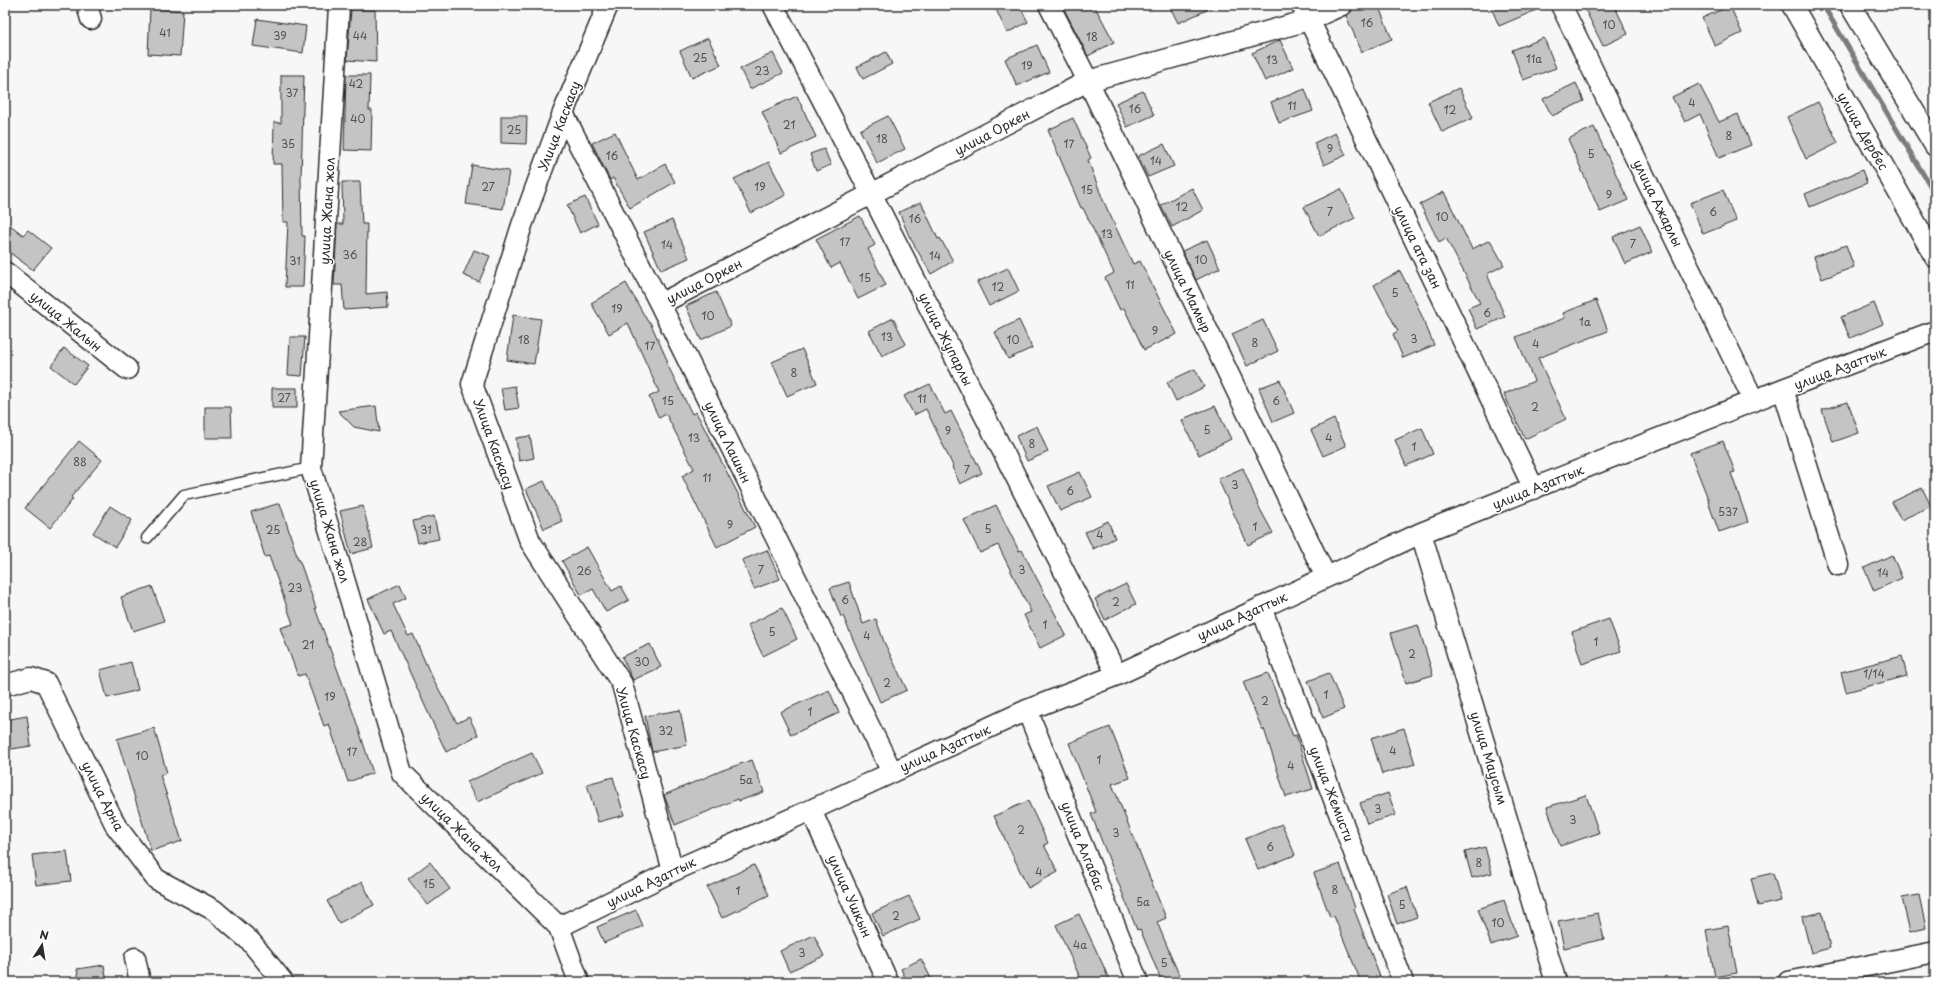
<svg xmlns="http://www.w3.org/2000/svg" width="1940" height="987" font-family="'Playpen Sans',sans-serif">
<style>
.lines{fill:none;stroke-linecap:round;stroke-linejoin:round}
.stream{stroke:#7b7b7b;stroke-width:5}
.building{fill:#c4c4c4;stroke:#2b2b2b}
.lane-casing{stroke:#2b2b2b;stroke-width:13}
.street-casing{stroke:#2b2b2b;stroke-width:23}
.lane{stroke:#fff;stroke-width:10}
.street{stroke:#fff;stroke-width:20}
.labels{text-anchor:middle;stroke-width:3;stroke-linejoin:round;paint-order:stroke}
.number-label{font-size:11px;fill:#515151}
.street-label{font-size:13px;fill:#2b2b2b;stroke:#fff}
</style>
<rect width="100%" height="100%" fill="#f7f7f7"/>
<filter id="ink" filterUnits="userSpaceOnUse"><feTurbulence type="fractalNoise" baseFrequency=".025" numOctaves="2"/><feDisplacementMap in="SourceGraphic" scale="8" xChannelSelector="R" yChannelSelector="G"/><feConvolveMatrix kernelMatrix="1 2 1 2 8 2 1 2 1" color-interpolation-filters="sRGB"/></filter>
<g filter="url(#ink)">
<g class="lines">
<path class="stream" d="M1823,5L1935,194"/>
</g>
<path class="building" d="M994,5H1019L1028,22L1007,33Z
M1062,5H1094L1114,42L1088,56Z
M1169,5H1218L1178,23Z
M1353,5H1378L1392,39L1362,52L1346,16L1352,11Z
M1490,5H1548L1499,26Z
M1583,5H1614L1628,34L1603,46Z
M1730,6L1742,33L1715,46L1702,18Z
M150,9L183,11L180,56L148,54Z
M351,10H375L376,62L347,60Z
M257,19L306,26L303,53L253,46Z
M708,38L721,65L692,78L680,51Z
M1544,38L1556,68L1523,80L1512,50Z
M1280,40L1293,68L1265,81L1252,53Z
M1037,45L1049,72L1017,86L1005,59Z
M886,52L892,64L863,79L857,67Z
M773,53L783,73L750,89L740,69Z
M281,75H304L301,178L302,236H305L303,287H285L288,222H283L282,164H273L274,122L281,123Z
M346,75H370L369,110H372L371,151L344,150Z
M1576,83L1584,101L1552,116L1543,99Z
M1699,84L1719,122L1738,114L1751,145L1719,158L1700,114L1685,122L1672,97Z
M1459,88L1473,118L1442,132L1428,102Z
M1305,89L1313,111L1279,123L1271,102Z
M1143,91L1154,115L1127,127L1116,103Z
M797,96L816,137L781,153L762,112Z
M1818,102L1838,143L1806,159L1787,117Z
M501,116H527L526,144L501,143Z
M888,116L905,149L877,163L860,130Z
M1073,118L1091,158L1088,160L1103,200L1133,264L1140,261L1177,334L1144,350L1124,308L1120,310L1105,278L1114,273L1083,208H1081L1048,130Z
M1594,127L1628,200L1600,212L1568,139Z
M615,132L638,180L665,164L675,182L630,208L613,178L610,180L592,143Z
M1335,133L1346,155L1324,165L1314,143Z
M1164,144L1174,166L1148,177L1138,156Z
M824,149L831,165L816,171L810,154Z
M769,162L786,195L751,213L734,179Z
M472,165L509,171L503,209L466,204Z
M1862,170L1867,183L1810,207L1805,194Z
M342,182H360L362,224H367L366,294L387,292L388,307L344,310L342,285H334L337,224H343Z
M1192,188L1203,210L1172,227L1161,205Z
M1341,189L1355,218L1319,236L1304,207Z
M1723,190L1736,221L1703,234L1690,203Z
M1444,192L1472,249L1490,240L1504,265L1487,274L1505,317L1477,329L1468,308L1480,303L1446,238L1439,242L1420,204Z
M585,197L598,224L580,233L567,205Z
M921,202L938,239L940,238L953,261L931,274L909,236L899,212Z
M860,216L875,245L868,249L886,285L858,299L840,263L831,268L816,239Z
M672,220L689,258L661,270L644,232Z
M5,221L23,235L28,230L51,248L33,270L5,249Z
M1640,225L1652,252L1625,264L1613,237Z
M1207,240L1220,268L1196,280L1182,251Z
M1846,245L1854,267L1822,279L1814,257Z
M474,250L490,256L479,282L463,275Z
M1008,268L1019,291L989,306L977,282Z
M1400,271L1415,300L1434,345L1403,358L1393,334L1398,331L1374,285Z
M626,283L648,322H650L668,362H666L692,414L696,412L755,527L717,547L682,476L694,469L666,414L659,418L649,397L659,392L628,323L609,334L591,303Z
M716,292L731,326L701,340L686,306Z
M1596,300L1608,331L1538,358L1566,419L1525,439L1504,394L1534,381L1516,337L1565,318L1563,313Z
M1874,303L1883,324L1850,338L1841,317Z
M513,315L541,319L534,364L507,360Z
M893,318L906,344L882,356L869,331Z
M1019,320L1032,348L1008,359L995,332Z
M1263,320L1278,351L1247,366L1232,334Z
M290,337H305L302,376L288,375Z
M64,348L88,366L74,384L51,366Z
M802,349L817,383L787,396L772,362Z
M1195,369L1204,387L1176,401L1167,382Z
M1280,380L1294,413L1273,422L1259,388Z
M930,384L945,414L951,411L982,473L960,484L952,467L953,466L926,409L914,415L904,396Z
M515,386L519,408L505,410L501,388Z
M272,388H297V408H272Z
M1848,402L1859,433L1833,442L1822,410Z
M376,406L379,432L354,427L338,411Z
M1215,406L1231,439L1199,455L1182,421L1186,419L1185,418Z
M205,407H231L232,438H205Z
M1334,419L1346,446L1323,456L1311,430Z
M1037,426L1048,452L1027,461L1016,436Z
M1422,428L1433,454L1406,466L1395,440Z
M530,436L534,458L519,461L516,438Z
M79,441L102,460L71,497L73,499L50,528L25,508Z
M1723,441L1735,472L1731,473L1748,522L1719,532L1708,502L1709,501L1690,453Z
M1243,468L1260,509L1273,533L1248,545L1218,479Z
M1080,472L1092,497L1060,511L1048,486Z
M544,481L562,521L544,529L526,489Z
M1922,488L1931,506L1901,520L1892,502Z
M280,503L298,559H299L316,608H315L354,715L373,773L348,782L329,724L324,726L305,674L298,676L280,628L293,624L269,556L265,557L251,512Z
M996,505L1019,551L1022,550L1066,635L1040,648L1024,615L1031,612L998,545L980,553L964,520Z
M110,506L132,520L115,547L93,533Z
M363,506L373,548L351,554L340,511Z
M434,516L439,539L418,543L413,521Z
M1108,521L1115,538L1093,549L1085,532Z
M587,547L612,591L621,586L629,600L606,612L593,589L581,595L562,561Z
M767,550L780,579L754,589L742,560Z
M1892,555L1902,578L1874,591L1864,568Z
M849,582L863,624L876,619L884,642L907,690L880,702L843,616L841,617L830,588Z
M400,584L406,598L393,604L408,636L413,634L429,671L457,723L469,717L478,735L446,752L391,631L384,634L368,599Z
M1126,584L1136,604L1105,620L1095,599Z
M152,586L164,621L133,631L121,597Z
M782,608L797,639L763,656L748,625Z
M1609,619L1621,651L1582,664L1572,632Z
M1418,625L1433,675L1406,683L1391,633Z
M650,644L661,667L633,680L622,657Z
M1902,656L1907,676L1846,692L1841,672Z
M131,662L138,690L107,698L100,670Z
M1268,673L1293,736L1296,735L1313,789L1286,797L1264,729H1262L1243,682Z
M1329,673L1344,709L1323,718L1308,681Z
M829,690L839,713L791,735L780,712Z
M680,710L687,745L652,752L645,716Z
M27,716L31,746L5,750V720Z
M1110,727L1130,778L1112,784L1166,918L1157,922L1182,982H1162L1140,929L1137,930L1091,814L1096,812L1069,743Z
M154,728L167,773L160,775L182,841L151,851L117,739Z
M1404,728L1415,764L1382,774L1371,738Z
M532,753L542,773L477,802L467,782Z
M752,760L764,792L739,801L738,799L675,825L664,795L723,770Z
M613,777L624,815L598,822L587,784Z
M1388,793L1396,815L1367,824L1360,803Z
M1586,795L1599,833L1560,846L1547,807Z
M1028,801L1048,843L1044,845L1058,872L1028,888L994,816Z
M1282,824L1295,855L1258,870L1245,839Z
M1485,847L1492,873L1472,878L1465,852Z
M67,851L71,881L36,885L32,855Z
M430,862L450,889L428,905L408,879Z
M1340,864L1355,908L1354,909L1382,982H1361L1334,916L1330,917L1314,873Z
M754,865L769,895L722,918L707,887Z
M1773,873L1781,901L1758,906L1751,878Z
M362,882L374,905L339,923L327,901Z
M1407,887L1417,917L1397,924L1387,894Z
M1919,895L1926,928L1910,932L1902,898Z
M909,896L920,919L883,936L872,913Z
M1504,900L1517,936L1491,945L1478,909Z
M636,910L643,926L604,943L597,927Z
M1822,912L1830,948L1811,953L1802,917Z
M1598,913L1604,939L1564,948L1558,921Z
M1079,914L1103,965L1110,982H1082L1056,925Z
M1728,926L1737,973L1715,977L1706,930Z
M814,935L824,956L789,971L780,951Z
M921,959L933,982H907L901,969Z
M104,965L107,982H79L77,969Z"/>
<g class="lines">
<defs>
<path id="lane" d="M147,538L184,495L311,468"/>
<path id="street" d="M87,5L91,19
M341,5L339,7L311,468L402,773L559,927L579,982
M608,5L563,113L522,225L472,384L530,541L622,684L673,871
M773,5L872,195L1117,675
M1049,5L1088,81L1326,577
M1302,5L1534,489
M1561,5L1754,401
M1792,5L1935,257
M1850,5L1935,146
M563,113L660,304L892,772
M5,272L127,369
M660,304L1088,81L1309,20L1342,5
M1783,389L1838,565
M1421,533L1556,982
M1261,607L1403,982
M5,685L31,678L46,683L116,826L156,879L214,910L251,942L283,982
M1027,710L1138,982
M811,810L888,982
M559,927L673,871L811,810L1027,710L1117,675L1421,533L1783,389L1935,331
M135,958L140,982
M1788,982L1935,952"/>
</defs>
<use href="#lane" class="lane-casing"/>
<use href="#street" class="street-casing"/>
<use href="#lane" class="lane"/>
<use href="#street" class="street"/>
</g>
</g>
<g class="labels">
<g class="number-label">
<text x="1367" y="27">16</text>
<text x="1609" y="29">10</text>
<text x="165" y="37">41</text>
<text x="280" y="40">39</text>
<text x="360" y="40">44</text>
<text x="1092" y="41">18</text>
<text x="700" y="62">25</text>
<text x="1534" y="63">11а</text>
<text x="1272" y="64">13</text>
<text x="1027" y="70">19</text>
<text x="762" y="75">23</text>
<text x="356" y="88">42</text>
<text x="292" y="97">37</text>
<text x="1692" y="107">4</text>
<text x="1292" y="110">11</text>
<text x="1135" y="113">16</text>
<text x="1450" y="114">12</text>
<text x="358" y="123">40</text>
<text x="789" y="129">21</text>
<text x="514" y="134">25</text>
<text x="1729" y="140">8</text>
<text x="882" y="143">18</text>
<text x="288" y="148">35</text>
<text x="1069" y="148">17</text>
<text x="1330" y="153">9</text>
<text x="1591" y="158">5</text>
<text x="612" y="160">16</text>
<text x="1156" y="165">14</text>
<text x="488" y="191">27</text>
<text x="760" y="191">19</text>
<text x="1087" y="194">15</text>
<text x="1609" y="199">9</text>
<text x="1182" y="211">12</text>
<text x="1330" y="216">7</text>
<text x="1713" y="216">6</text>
<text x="1442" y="221">10</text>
<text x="915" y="223">16</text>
<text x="1107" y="238">13</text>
<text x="845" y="246">17</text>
<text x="1633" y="248">7</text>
<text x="667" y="249">14</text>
<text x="350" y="259">36</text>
<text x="935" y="260">14</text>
<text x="1201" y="264">10</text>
<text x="295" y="265">31</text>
<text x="865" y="282">15</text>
<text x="1130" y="289">11</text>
<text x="998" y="291">12</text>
<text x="1395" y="297">5</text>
<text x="617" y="313">19</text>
<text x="1487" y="317">6</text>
<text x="708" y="320">10</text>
<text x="1585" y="326">1а</text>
<text x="1155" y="335">9</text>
<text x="887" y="341">13</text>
<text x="1414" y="343">3</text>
<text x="524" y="344">18</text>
<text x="1013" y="344">10</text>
<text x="1255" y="347">8</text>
<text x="1536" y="348">4</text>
<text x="650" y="350">17</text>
<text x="794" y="377">8</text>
<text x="284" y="402">27</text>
<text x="922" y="403">11</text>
<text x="668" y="405">15</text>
<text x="1276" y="405">6</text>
<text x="1535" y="411">2</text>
<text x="1207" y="434">5</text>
<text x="948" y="435">9</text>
<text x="694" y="442">13</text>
<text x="1329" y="442">4</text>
<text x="1032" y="448">8</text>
<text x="1414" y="451">1</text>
<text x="80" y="466">88</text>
<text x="967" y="474">7</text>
<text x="707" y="482">11</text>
<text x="1235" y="489">3</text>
<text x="1070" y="495">6</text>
<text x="1728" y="516">537</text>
<text x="730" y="529">9</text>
<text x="1255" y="531">1</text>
<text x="988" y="533">5</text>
<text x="273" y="534">25</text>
<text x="426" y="534">31</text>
<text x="1100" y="539">4</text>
<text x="360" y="546">28</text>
<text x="761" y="574">7</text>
<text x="1022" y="574">3</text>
<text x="584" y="575">26</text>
<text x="1883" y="577">14</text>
<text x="295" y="592">23</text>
<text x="845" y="604">6</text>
<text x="1116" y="606">2</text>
<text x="1045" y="629">1</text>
<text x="772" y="636">5</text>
<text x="867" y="640">4</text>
<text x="1596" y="646">1</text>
<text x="308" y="649">21</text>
<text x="1412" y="658">2</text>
<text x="642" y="666">30</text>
<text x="1874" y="678">1/14</text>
<text x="887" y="687">2</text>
<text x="1326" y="699">1</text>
<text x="330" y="701">19</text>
<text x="1265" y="705">2</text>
<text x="810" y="716">1</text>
<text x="666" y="735">32</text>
<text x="1393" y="755">4</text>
<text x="352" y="756">17</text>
<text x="142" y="760">10</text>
<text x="1099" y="764">1</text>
<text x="1291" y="770">4</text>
<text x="746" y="784">5а</text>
<text x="1378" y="813">3</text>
<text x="1573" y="824">3</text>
<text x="1021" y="834">2</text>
<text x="1116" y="837">3</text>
<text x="1270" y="851">6</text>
<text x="1479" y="867">8</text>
<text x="1039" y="876">4</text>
<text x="429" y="888">15</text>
<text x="1335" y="894">8</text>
<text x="738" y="895">1</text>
<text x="1143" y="906">5а</text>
<text x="1402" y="909">5</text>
<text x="896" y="920">2</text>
<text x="1498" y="927">10</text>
<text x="1080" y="949">4а</text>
<text x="802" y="957">3</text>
<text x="1164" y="967">5</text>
</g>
<g class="street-label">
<text transform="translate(559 126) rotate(-69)" y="5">Улица Каскасу</text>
<text transform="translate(1863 131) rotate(60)" y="5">улица Дербес</text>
<text transform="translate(992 132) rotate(-28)" y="5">улица Оркен</text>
<text transform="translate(1658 203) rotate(64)" y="5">улица Ажарлы</text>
<text transform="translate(327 211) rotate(-87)" y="5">улица Жана жол</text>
<text transform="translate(1418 247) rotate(64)" y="5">улица ата зан</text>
<text transform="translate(704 281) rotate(-27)" y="5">улица Оркен</text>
<text transform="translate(1188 291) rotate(64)" y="5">улица Мамыр</text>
<text transform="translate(66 321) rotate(39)" y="5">улица Жалын</text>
<text transform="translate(946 339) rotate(63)" y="5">улица Жупарлы</text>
<text transform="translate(1840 368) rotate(-21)" y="5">улица Азаттык</text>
<text transform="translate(728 442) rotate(64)" y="5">улица Лашын</text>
<text transform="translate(494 444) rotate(70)" y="5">Улица Каскасу</text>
<text transform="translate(1538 487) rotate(-22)" y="5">улица Азаттык</text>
<text transform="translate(330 531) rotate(73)" y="5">улица Жана жол</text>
<text transform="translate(1242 616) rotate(-25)" y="5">улица Азаттык</text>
<text transform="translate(634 733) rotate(74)" y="5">Улица Каскасу</text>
<text transform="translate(945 748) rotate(-24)" y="5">улица Азаттык</text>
<text transform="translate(1489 758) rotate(73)" y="5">улица Маусым</text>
<text transform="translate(1332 794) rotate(69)" y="5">улица Жемисти</text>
<text transform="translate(103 796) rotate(63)" y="5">улица Арна</text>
<text transform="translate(462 832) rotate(44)" y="5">улица Жана жол</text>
<text transform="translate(1083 846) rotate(68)" y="5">улица Алгабас</text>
<text transform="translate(651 882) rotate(-26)" y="5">улица Азаттык</text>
<text transform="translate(850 896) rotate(66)" y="5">улица Ушкын</text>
</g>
</g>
<rect width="1940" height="987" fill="none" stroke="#fff" stroke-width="20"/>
<rect x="10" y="10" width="1920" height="967" fill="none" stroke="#2b2b2b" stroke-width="1.5" filter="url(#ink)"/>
<g transform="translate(42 945) rotate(12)" stroke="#ffffff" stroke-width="3" paint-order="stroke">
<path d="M0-3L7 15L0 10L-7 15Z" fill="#2b2b2b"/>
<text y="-6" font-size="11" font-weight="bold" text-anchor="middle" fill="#2b2b2b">N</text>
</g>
</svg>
